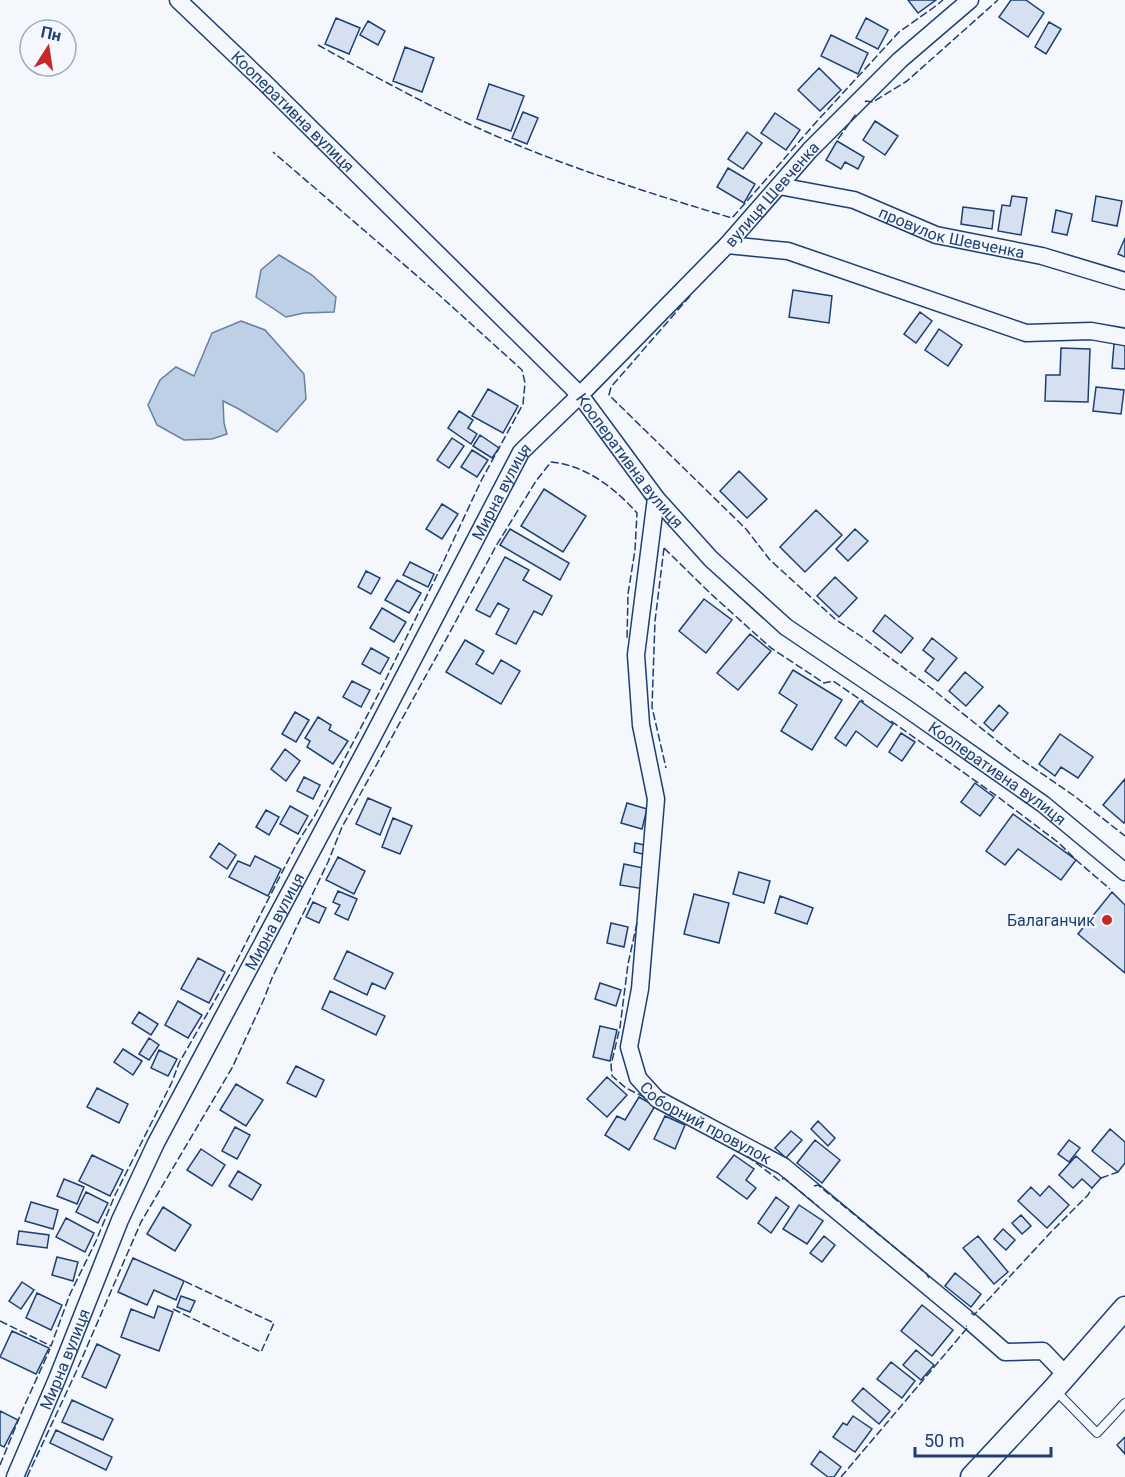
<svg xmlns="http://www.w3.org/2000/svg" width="1125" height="1477" font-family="Roboto,sans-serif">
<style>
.water{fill:#bed0e5;stroke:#687fa3;stroke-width:1.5}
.building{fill:#d5e0f0;stroke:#1d3f73;stroke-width:1.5}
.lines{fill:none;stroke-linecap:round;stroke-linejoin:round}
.lane-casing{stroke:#1d3f73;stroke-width:10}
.street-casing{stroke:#1d3f73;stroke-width:19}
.secondary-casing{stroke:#1d3f73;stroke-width:25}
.lane{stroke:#f4f7fb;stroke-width:8}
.street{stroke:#f4f7fb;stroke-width:16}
.secondary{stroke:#f4f7fb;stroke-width:22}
.fence{stroke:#1d3f73;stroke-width:1.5;stroke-dasharray:8 3;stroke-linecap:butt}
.poi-dot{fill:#c62828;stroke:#f4f7fb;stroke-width:2}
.labels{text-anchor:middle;stroke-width:4.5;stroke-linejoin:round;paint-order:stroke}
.street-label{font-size:16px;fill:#1d3f73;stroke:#f4f7fb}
.poi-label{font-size:16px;fill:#1d3f73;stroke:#f4f7fb;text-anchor:end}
</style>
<rect width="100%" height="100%" fill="#f4f7fb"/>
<path class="water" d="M279,255L312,275L336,297L334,312L304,313L286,317L256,297L261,270Z
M241,321L265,330L304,374L306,399L277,432L237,408L223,401L224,423L227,434L212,439L184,440L157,425L148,405L160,380L176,367L194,376L212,333Z"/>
<path class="building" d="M908,0H936L918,13Z
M1011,0H1026L1044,13L1028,37L999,17Z
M336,18L360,28L349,54L325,44Z
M866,18L888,30L878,49L856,38Z
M368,21L385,31L378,45L360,35Z
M1049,22L1061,29L1046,54L1035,47Z
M831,35L868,53L858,74L821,56Z
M405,47L434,58L422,92L393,81Z
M819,68L841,90L820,111L798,90Z
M489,84L524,96L511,131L477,119Z
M523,112L538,118L527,144L512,138Z
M775,113L800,130L786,150L761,133Z
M875,121L898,136L885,155L863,140Z
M747,132L762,143L743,169L728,159Z
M837,141L864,157L858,169L845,162L841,169L826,160Z
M728,168L755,184L744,203L717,187Z
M1012,196L1027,198L1021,235L998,231L1002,205L1010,206Z
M1096,196L1122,201L1117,226L1092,221Z
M963,207L994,211L992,229L961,224Z
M1056,210L1072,214L1067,235L1052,232Z
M1125,238V257L1118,254Z
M793,290L832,296L829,323L789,317Z
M920,312L932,321L916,343L904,334Z
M939,329L962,345L948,366L925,350Z
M1114,344H1125V369L1112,368Z
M1061,348L1090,349L1088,402L1045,401L1046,375H1060Z
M1096,387L1124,390L1121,414L1093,411Z
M488,389L518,406L503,433L472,416Z
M459,411L473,420L468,428L477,434L471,444L448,428Z
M480,435L499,448L492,458L473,446Z
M452,438L464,446L449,468L437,460Z
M472,450L488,460L477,477L461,467Z
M739,471L767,499L747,518L720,491Z
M544,489L586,516L563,552L521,526Z
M442,504L458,514L442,539L426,529Z
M816,510L842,535L805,572L780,547Z
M510,529L569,563L560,580L500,545Z
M855,529L868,541L848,561L836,549Z
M505,557L529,570L523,580L552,596L542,615L534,611L516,644L496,634L509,609L498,603L490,617L476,610Z
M410,562L434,574L428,587L403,575Z
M366,571L380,578L371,594L358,587Z
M835,577L857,598L839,617L817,596Z
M397,580L421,593L409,613L385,600Z
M704,599L732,620L706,653L679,631Z
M382,608L406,622L394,642L370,628Z
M885,615L913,638L901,653L873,631Z
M750,634L771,651L738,690L717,673Z
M932,638L957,658L938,681L925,671L934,659L923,650Z
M465,640L484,651L476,664L493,674L501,660L520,671L501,704L446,672Z
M371,648L389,658L380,674L362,664Z
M793,670L842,700L812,750L781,731L797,705L779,693Z
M965,672L983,687L966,706L949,691Z
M352,681L370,690L361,707L343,697Z
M860,701L893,724L877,747L856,731L846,746L835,738Z
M999,705L1008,713L993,731L984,723Z
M295,712L309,720L296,742L282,734Z
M318,717L331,725L329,730L348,741L333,764L307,747L310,741L305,738Z
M901,733L915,742L902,761L889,752Z
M1060,734L1093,757L1078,778L1061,767L1055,776L1039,764Z
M285,749L300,761L286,781L271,769Z
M304,777L320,785L313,799L297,791Z
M1125,779V821L1124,823L1103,805Z
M975,783L994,797L980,816L961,802Z
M368,798L391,808L380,835L356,824Z
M627,803L647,809L642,829L621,823Z
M290,806L308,816L298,834L280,824Z
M266,810L279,817L269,835L256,827Z
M1013,814L1076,860L1061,880L1018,849L1005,865L986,851Z
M393,818L412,826L400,854L382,847Z
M219,843L236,855L227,869L210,857Z
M635,843L649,846L647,855L634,852Z
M255,856L281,869L268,896L229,877L238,861L250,866Z
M338,857L365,871L354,894L326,880Z
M624,864L648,869L644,889L620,885Z
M739,872L770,881L764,903L733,894Z
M338,891L357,899L348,920L335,914L340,905L333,902Z
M1112,892L1125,905V973L1078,934Z
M694,894L729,903L719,943L684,934Z
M780,896L813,908L807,924L775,913Z
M313,902L326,908L319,923L306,917Z
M611,923L628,927L624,947L607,943Z
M347,951L393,973L385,989L372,983L367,995L334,979Z
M198,958L225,972L209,1003L181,989Z
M600,983L621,990L616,1006L595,999Z
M330,991L385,1016L376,1035L322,1009Z
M178,1001L202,1015L188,1038L165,1025Z
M139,1012L158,1024L151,1035L132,1023Z
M600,1026L617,1030L610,1061L593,1057Z
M149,1038L159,1045L149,1060L139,1054Z
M123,1049L142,1061L133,1075L114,1062Z
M159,1050L177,1059L168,1076L151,1068Z
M296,1066L324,1080L316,1097L287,1083Z
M607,1077L627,1095L607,1117L587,1099Z
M236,1084L263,1100L246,1126L220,1110Z
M97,1088L128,1104L119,1123L87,1107Z
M639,1097L655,1106L629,1150L605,1135L617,1116L625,1120Z
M665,1116L685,1125L675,1149L654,1139Z
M818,1121L835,1138L828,1146L811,1129Z
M235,1127L250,1135L237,1159L222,1151Z
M1110,1129L1125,1142V1163L1118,1172L1092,1151Z
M791,1131L802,1140L786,1158L775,1148Z
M815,1140L840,1160L822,1183L797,1163Z
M1069,1140L1080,1148L1069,1162L1058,1154Z
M201,1149L225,1165L212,1186L187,1170Z
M92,1155L123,1170L110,1196L79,1181Z
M734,1155L754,1169L746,1180L756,1188L747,1199L717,1177Z
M1076,1156L1101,1178L1092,1188L1082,1179L1073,1188L1059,1175Z
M238,1171L261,1185L252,1200L229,1186Z
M64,1179L84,1187L77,1204L57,1196Z
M1049,1186L1069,1205L1047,1228L1018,1201L1031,1187L1040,1196Z
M86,1192L108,1203L98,1223L76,1212Z
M776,1197L789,1207L771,1233L758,1223Z
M31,1202L58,1210L53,1229L25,1221Z
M799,1205L823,1221L807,1244L783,1229Z
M163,1207L191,1225L175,1251L147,1234Z
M1021,1215L1031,1226L1022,1234L1012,1223Z
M66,1218L94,1233L85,1252L56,1237Z
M1003,1229L1015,1240L1006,1250L994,1239Z
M19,1231L49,1235L47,1248L17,1244Z
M824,1236L835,1245L822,1262L810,1253Z
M978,1236L1008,1272L994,1284L963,1248Z
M57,1257L78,1262L73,1281L52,1275Z
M133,1258L184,1281L176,1300L154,1290L147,1305L118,1292Z
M955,1273L981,1294L971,1307L945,1286Z
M22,1282L34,1290L21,1309L9,1301Z
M37,1293L62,1305L51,1330L26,1318Z
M181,1296L195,1301L190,1312L177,1307Z
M922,1305L953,1330L932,1356L901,1331Z
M158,1306L173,1312L159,1351L121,1337L131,1309L154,1318Z
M12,1331L49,1348L36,1374L0,1357Z
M97,1344L120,1355L106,1388L82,1377Z
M916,1350L934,1365L921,1380L903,1365Z
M891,1362L915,1381L902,1398L877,1379Z
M863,1388L890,1411L879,1424L852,1401Z
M72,1400L113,1419L103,1440L62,1422Z
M0,1411L18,1420L4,1447L0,1445Z
M853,1416L872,1429L855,1452L833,1437L843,1423L847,1425Z
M56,1430L112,1457L106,1470L50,1443Z
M1125,1437V1454L1117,1445Z
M820,1451L841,1467L834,1477H828L811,1464Z"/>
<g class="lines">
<defs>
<path id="lane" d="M1055,1390L1097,1433L1125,1403"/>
<g id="street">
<path id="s1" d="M178,0L265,83L580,395L656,498L711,559L786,627L906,708L1043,804L1125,872"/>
<path id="s2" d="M779,186L854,200L936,235L1042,256L1125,281"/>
<path d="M727,245L788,251L1026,333L1091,331L1125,337"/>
<path id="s3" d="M656,498L636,655L641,725L656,799L640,989L629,1047L638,1078L657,1099L783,1166L972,1323L1005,1352L1043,1351L1066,1375"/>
<path id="s4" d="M15,1477L57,1379L120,1220L156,1143L371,740L521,452L580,395L727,245L810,150L900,60L970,0"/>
</g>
<path id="secondary" d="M972,1477L1054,1389L1125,1308"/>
</defs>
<use href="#lane" class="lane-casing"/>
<use href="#street" class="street-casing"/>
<use href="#secondary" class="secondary-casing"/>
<use href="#lane" class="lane"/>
<use href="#street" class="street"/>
<use href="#secondary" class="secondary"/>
<path class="fence" d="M318,45C367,72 415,99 465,122C550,162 642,191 732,218L819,119L899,32L933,8L943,0
M865,102L866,101L873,102L907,81L998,0
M838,139L856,114
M690,296L611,387L609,395L746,529L770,560L835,619L862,637L931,688L1016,756L1073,795L1125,836
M664,548L711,594L771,648L824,683L833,681L864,702
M664,548L655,621L652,707L666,768
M891,721L998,797L1059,843L1076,860L1110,889
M637,923L628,964L620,1027L611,1065L612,1076L626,1088L648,1099
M747,1156L780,1181L784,1178L819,1207
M1101,1178L1118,1172
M814,1186L818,1185L926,1273L929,1278
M173,1309L261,1352L274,1323L184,1281
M971,1313L974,1315L1051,1232L1088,1195L1092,1188
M0,1321L51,1346L70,1294L96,1241L115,1195L172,1082L179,1063L230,974L296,845L315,815L379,693L440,569L481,481L523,404L525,383L522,370L437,293L273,152
M0,1465L22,1411L50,1349
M27,1477L76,1372L141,1222L232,1068L264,999L272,978L328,862L342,827L449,634L496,546L536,481L551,462C585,465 615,488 637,513L635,550L628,594L627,640
M841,1477L968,1327L966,1326"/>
</g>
<circle class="poi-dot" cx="1107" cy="920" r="6"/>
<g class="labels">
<g class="street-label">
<text dy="6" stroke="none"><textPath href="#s1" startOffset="160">Кооперативна вулиця</textPath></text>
<text dy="6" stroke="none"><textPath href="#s4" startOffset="1504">вулиця Шевченка</textPath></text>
<text dy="6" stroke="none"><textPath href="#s2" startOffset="180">провулок Шевченка</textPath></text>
<text dy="6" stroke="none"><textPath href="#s1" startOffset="646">Кооперативна вулиця</textPath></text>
<text dy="6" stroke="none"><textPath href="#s4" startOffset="1100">Мирна вулиця</textPath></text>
<text dy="6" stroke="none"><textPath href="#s1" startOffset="1132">Кооперативна вулиця</textPath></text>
<text dy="6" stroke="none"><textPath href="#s4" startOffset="614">Мирна вулиця</textPath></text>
<text dy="6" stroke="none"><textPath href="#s3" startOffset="668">Соборний провулок</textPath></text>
<text dy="6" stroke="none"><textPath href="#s4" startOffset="128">Мирна вулиця</textPath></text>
</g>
<g class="poi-label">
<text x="1095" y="926">Балаганчик</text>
</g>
</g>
<g transform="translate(48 48) rotate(12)"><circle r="28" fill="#f4f7fb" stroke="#9eadc5" stroke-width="1.5"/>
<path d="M0-4.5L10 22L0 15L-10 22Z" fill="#c62828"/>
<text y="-9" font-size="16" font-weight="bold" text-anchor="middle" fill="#1d3f73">Пн</text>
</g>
<path d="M915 1447v9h136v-9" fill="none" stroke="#1d3f73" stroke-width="3"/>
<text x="924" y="1447" font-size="18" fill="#1d3f73" stroke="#f4f7fb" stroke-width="4.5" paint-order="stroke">50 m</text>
</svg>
